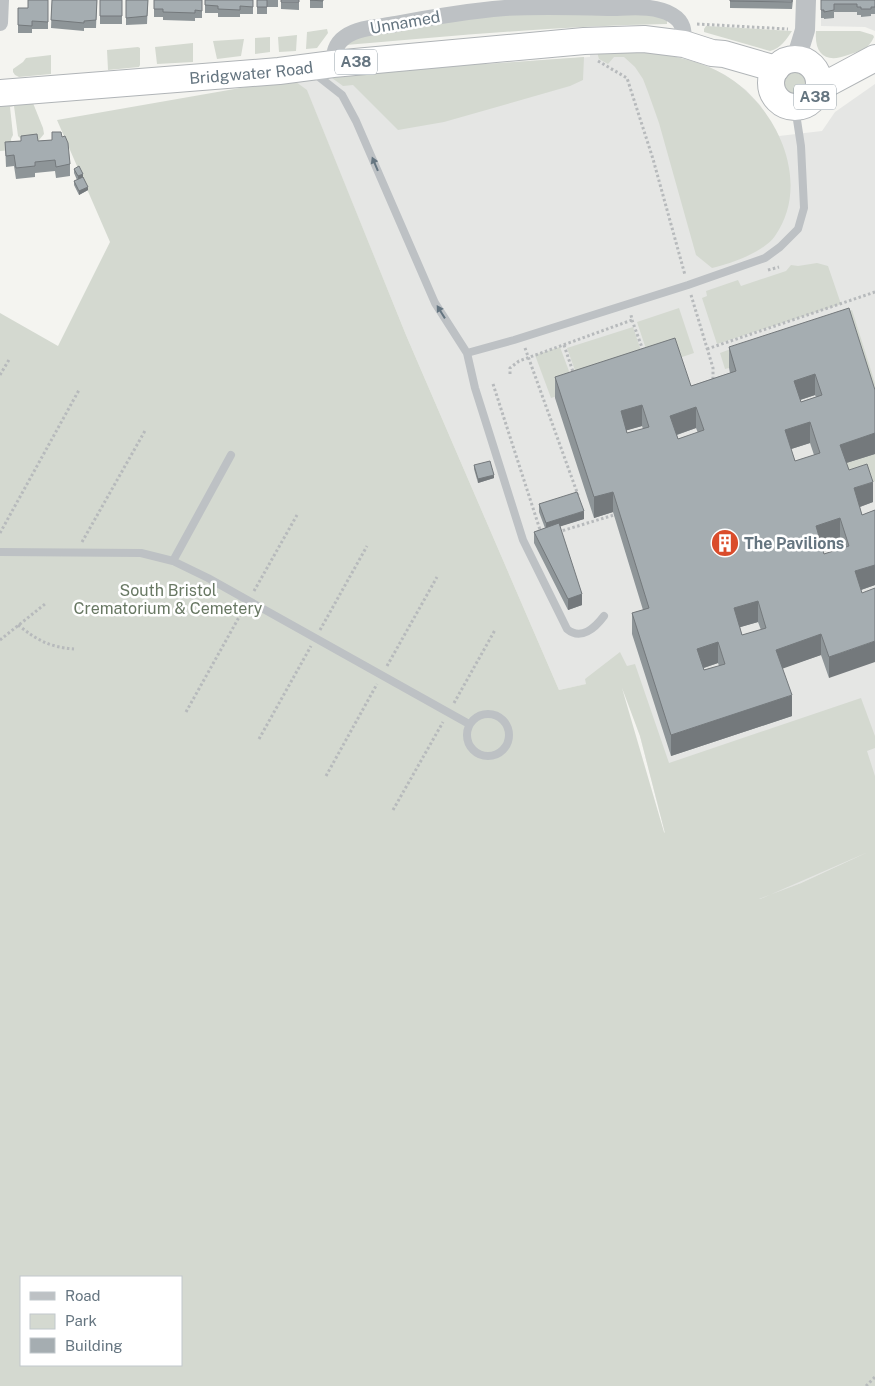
<svg xmlns="http://www.w3.org/2000/svg" width="875" height="1386" font-family="'Public Sans',sans-serif">
<style>
.built{fill:#e5e6e4}
.green{fill:#d4d9d0;fill-rule:evenodd}
.lines{fill:none;stroke-linecap:round;stroke-linejoin:round}
.trunk-casing{stroke:#b0b4b7;stroke-width:28}
.path{stroke:#b7babc;stroke-width:3;stroke-dasharray:2.5 2.5;stroke-linecap:butt}
.service{stroke:#bdc1c4;stroke-width:8}
.minor{stroke:#bdc1c4;stroke-width:16}
.tertiary{stroke:#bdc1c4;stroke-width:20}
.trunk{stroke:#fff;stroke-width:26}
.wall{fill:#8e9598;fill-rule:evenodd}
.shaded-wall{fill:#74797c}
.building{fill:#a5adb1;stroke:#74797c;fill-rule:evenodd}
.oneway{fill:#657580}
.labels{text-anchor:middle;stroke-width:5;stroke-linejoin:round;paint-order:stroke}
.shield{fill:#fff;stroke:#939ea6;stroke-width:1}
.shield-label{font-size:15px;font-weight:bold;fill:#657580}
.street-label{font-size:16px;fill:#657580;stroke:#fff}
.poi-label{font-size:16px;font-weight:bold;fill:#657580;stroke:#fff;text-anchor:start}
.park-label{font-size:16px;fill:#687863;stroke:#fff}
</style>
<rect width="100%" height="100%" fill="#f4f4f0"/>
<path class="built" d="M821,0H875V31L865,27L821,26Z
M590,52L685,59L707,66L725,75L746,90L760,105L779,136L822,131L835,112L875,84V849L801,883L731,911L670,853L640,736L619,677L559,690L406,335L307,91L292,79L485,61L486,64L590,57Z"/>
<path class="green" d="M507,11L649,13L667,19V24C560,26 453,36 346,45L350,38Z
M706,26L792,31C786,40 781,48 770,51L704,32V29Z
M327,29L328,33L317,48L306,49L307,32Z
M816,31H860L873,35L874,37C869,49 860,51 848,55C827,63 814,56 816,31Z
M297,35L296,51L279,52L278,37Z
M270,37V52L255,54V38Z
M244,39L241,56L217,59L213,41Z
M193,43V62L157,64L155,47Z
M138,47L140,48V65L139,67L108,70L107,50Z
M613,51C651,52 689,55 723,74C776,104 813,182 775,236C764,252 730,264 712,268L696,255L659,123L648,92L643,79L635,67L624,57H614L608,64L599,59L597,52Z
M51,55V74L19,77L15,75L13,72V69L23,62L26,58Z
M584,57L583,80L570,86L444,122L398,130L353,85L343,86L332,78V75L485,61L486,64Z
M781 84a13 13 0 1 1 26 0a13 13 0 1 1-26 0Z
M292,79L307,90L406,335L559,690L586,684L585,679L620,652L627,666L635,664L669,763L861,698L875,736V748L867,751L875,776V1386H0V313L58,346L110,242L57,120ZM622,688L640,736L665,833L664,832ZM868,852L801,883L759,899H760ZM21,1277H181V1365H21Z
M0,103H33L43,128L44,134L39,140H22L18,136L14,106L10,107L13,135L11,139L12,150L0,151Z
M817,263L828,266L841,304L717,344L702,298L707,296L706,291L738,280L741,286L786,271L791,265L798,266Z
M679,308L694,353L652,367L637,322Z
M852,310L875,383V411L821,320Z
M633,327L647,368L582,390L567,348Z
M744,344L729,368L725,369L720,353Z
M560,347L576,390L551,398L535,355Z
M875,454V481L867,485L840,465Z"/>
<g class="lines">
<defs>
<g id="trunk">
<circle cx="795" cy="83" r="24"/>
<path d="M819,88L875,58"/>
<path id="s1" d="M0,93L279,71L333,64L584,41L644,39L684,44L712,53L724,54L776,69"/>
</g>
</defs>
<use href="#trunk" class="trunk-casing"/>
<path class="path" d="M697,24L788,29
M598,61L627,78L653,159L685,275
M768,270L779,267
M691,295L713,368V381
M632,320L644,353
M564,345L574,375
M525,348L578,495
M707,349L875,292
M510,374V368L519,361L632,320L631,315
M0,375L10,358
M493,384L541,533
M558,532L614,515
M0,533L79,390
M82,542L146,429
M254,591L297,515
M18,625C37,640 49,647 74,649
M320,630L367,546
M0,640L45,604
M387,666L437,577
M454,703L495,630
M186,712L243,610
M259,739L311,646
M326,776L377,684
M393,810L443,722
M866,1386L875,1377"/>
<path class="service" d="M314,73L342,95L356,121L435,303L467,353
M0,552L141,553L173,561L208,578L469,724
M173,561L231,455
M604,616C595,628 581,641 567,629L523,540L475,388L467,353L514,340L688,285L765,258L780,247L798,229L804,208L801,146L795,107
M467 735a21 21 0 1 1 42 0a21 21 0 1 1-42 0Z"/>
<path class="minor" d="M0,23L1,0
M333,64C334,53 335,44 345,37C359,27 379,27 396,24C432,17 469,11 505,8C539,6 574,7 608,8C628,8 654,4 672,15C684,22 684,31 684,44"/>
<path class="tertiary" d="M796,59L805,30L806,0"/>
<use href="#trunk" class="trunk"/>
</g>
<path class="wall" d="M48,0V29H32V33H18V8H28Z
M52,0H97L96,28H84V31L51,28Z
M100,0H122V24H100Z
M126,0H148L147,24L126,25Z
M154,0H202V18H195V21L163,20V17H154Z
M205,0H253V14H240V17H218V13H205Z
M257,0H278V7H267V14H257Z
M281,0H299V10L281,9Z
M310,0H323V8H310Z
M730,0H793L792,9L730,8Z
M821,0H875V14H871V16L861,17V15H857V12H834V18L824,19V18H821Z
M52,132L62,137L70,164V176L56,178L55,171L35,173V177L16,179L14,166L6,167L5,142L21,141V136L38,141L52,140Z
M74,169L83,177L88,190L79,195L74,185V181L77,180L74,173Z
M729,347L875,390V454L846,463L849,470L873,502L860,507L862,515L875,510V585L861,590L829,678L821,655L782,668L792,716L671,756L632,634V613L643,610L613,512L594,518L555,398V377L691,386L730,373L729,368ZM815,395L816,397L801,402L800,400ZM642,426L643,429L627,433V430ZM696,428L698,433L678,439L677,435ZM810,443L814,455L795,461L791,449ZM840,539L843,548L824,554L822,545ZM758,622L761,630L742,635L740,627ZM718,663L719,666L704,670V668Z
M474,465L494,478L478,483L474,469Z
M539,504L584,519L560,526L582,605L568,610L534,543V532L545,528L539,512Z"/>
<path class="shaded-wall" d="M83,174V178L78,180V176Z
M88,187V190L79,195V191Z
M815,374V395L794,402V381Z
M642,405V426L621,432V411Z
M696,407V428L670,437V416Z
M810,422V443L785,451V430Z
M875,433V454L840,465V445Z
M494,475V478L478,483V479Z
M873,482V502L854,509V488Z
M613,492V512L594,518V497Z
M584,511V519L546,531V523Z
M840,518V539L816,547V526Z
M875,565V585L855,592V571Z
M582,594V605L568,610V599Z
M758,601V622L734,629V608Z
M821,634V655L776,671V650Z
M875,641V662L829,678V657Z
M718,642V663L697,670V649Z
M792,695V716L671,756V735Z"/>
<path class="building" d="M28,0H48V22L32,21V26L18,25V8H28Z
M52,0H97L96,20L84,21V23L51,20Z
M100,0H122V16H100Z
M126,0H148L147,16L126,18Z
M154,0H202V11L195,10V13L163,12V9H154Z
M205,0H253V7L240,6V10L218,9V6L205,5Z
M257,0H267V7H257Z
M281,0H299V2H281Z
M310,0H323V1Z
M730,0H792V2L730,1Z
M821,0H875V7H871V9H861V7H857V4H834V10L824,12V10H821Z
M52,132H61L62,137L65,136L68,143L70,164L56,167L55,160L35,162V166L16,168L14,155L6,156L5,142L21,141V136L37,134L38,141L52,140Z
M79,166L83,174L78,176L74,169Z
M83,177L88,187L79,191L74,181Z
M849,308L875,390V433L840,445L849,470L867,464L873,482L854,488L862,515L875,510V565L855,571L862,593L875,588V641L829,657L821,634L776,650L792,695L671,735L632,613L649,608L613,492L594,497L555,377L675,338L691,386L736,371L729,347ZM815,374L822,395L801,402L794,381ZM642,405L649,427L627,433L621,411ZM696,407L704,430L678,439L670,416ZM810,422L820,453L795,461L785,430ZM840,518L849,546L824,554L816,526ZM758,601L766,628L742,635L734,608ZM718,642L725,664L704,670L697,649Z
M490,461L494,475L478,479L474,465Z
M577,492L584,511L546,523L539,504Z
M559,523L582,594L568,599L534,532Z"/>
<defs><path id="oneway-solid" d="M-6-.8H1V-3.2L6.5 0L1 3.2V.8H-6Z" transform="scale(1.25)"/></defs>
<g class="oneway">
<use href="#oneway-solid" transform="translate(375 164) rotate(-113)"/>
<use href="#oneway-solid" transform="translate(441 312) rotate(-122)"/>
</g>
<defs>
<symbol id="building-disc" viewBox="-11 -11 22 22"><circle r="9.5" fill="#da4c2b" stroke="#fff"/><path d="M-4-6H4V6H1V3H-1V6H-4ZM-2.5-4.3h1.7v1.8h-1.7ZM.8-4.3h1.7v1.8H.8ZM-2.5-1h1.7V.8h-1.7ZM.8-1h1.7V.8H.8Z" fill="#fff"/></symbol>
</defs>
<g fill-rule="evenodd">
<use href="#building-disc" x="709" y="527" width="32" height="32"/>
</g>
<g class="labels">
<g class="shield">
<rect x="335" y="49.5" width="42" height="25" rx="4"/>
<rect x="794" y="84.5" width="42" height="25" rx="4"/>
</g>
<g class="shield-label">
<text x="356" y="67">A38</text>
<text x="815" y="102">A38</text>
</g>
<g class="street-label">
<text transform="translate(405 22) rotate(-10)" y="6">Unnamed</text>
<text dy="6" stroke="none"><textPath href="#s1" startOffset="252">Bridgwater Road</textPath></text>
</g>
<g class="poi-label">
<text x="744" y="549">The Pavilions</text>
</g>
<g class="park-label">
<text x="168" y="596">South Bristol<tspan x="168" dy="18">Crematorium &amp; Cemetery</tspan></text>
</g>
</g>
<rect x="20" y="1276" width="162" height="90" fill="#ffffff" stroke="#c1c8cc"/>
<rect x="30" y="1292" width="25" height="8" fill="#bdc1c4" stroke="#c1c8cc"/>
<text x="65" y="1301" font-size="15" fill="#657580">Road</text>
<rect x="30" y="1314" width="25" height="15" fill="#d4d9d0" stroke="#c1c8cc"/>
<text x="65" y="1326" font-size="15" fill="#657580">Park</text>
<rect x="30" y="1338" width="25" height="15" fill="#a5adb1" stroke="#c1c8cc"/>
<text x="65" y="1351" font-size="15" fill="#657580">Building</text>
</svg>
